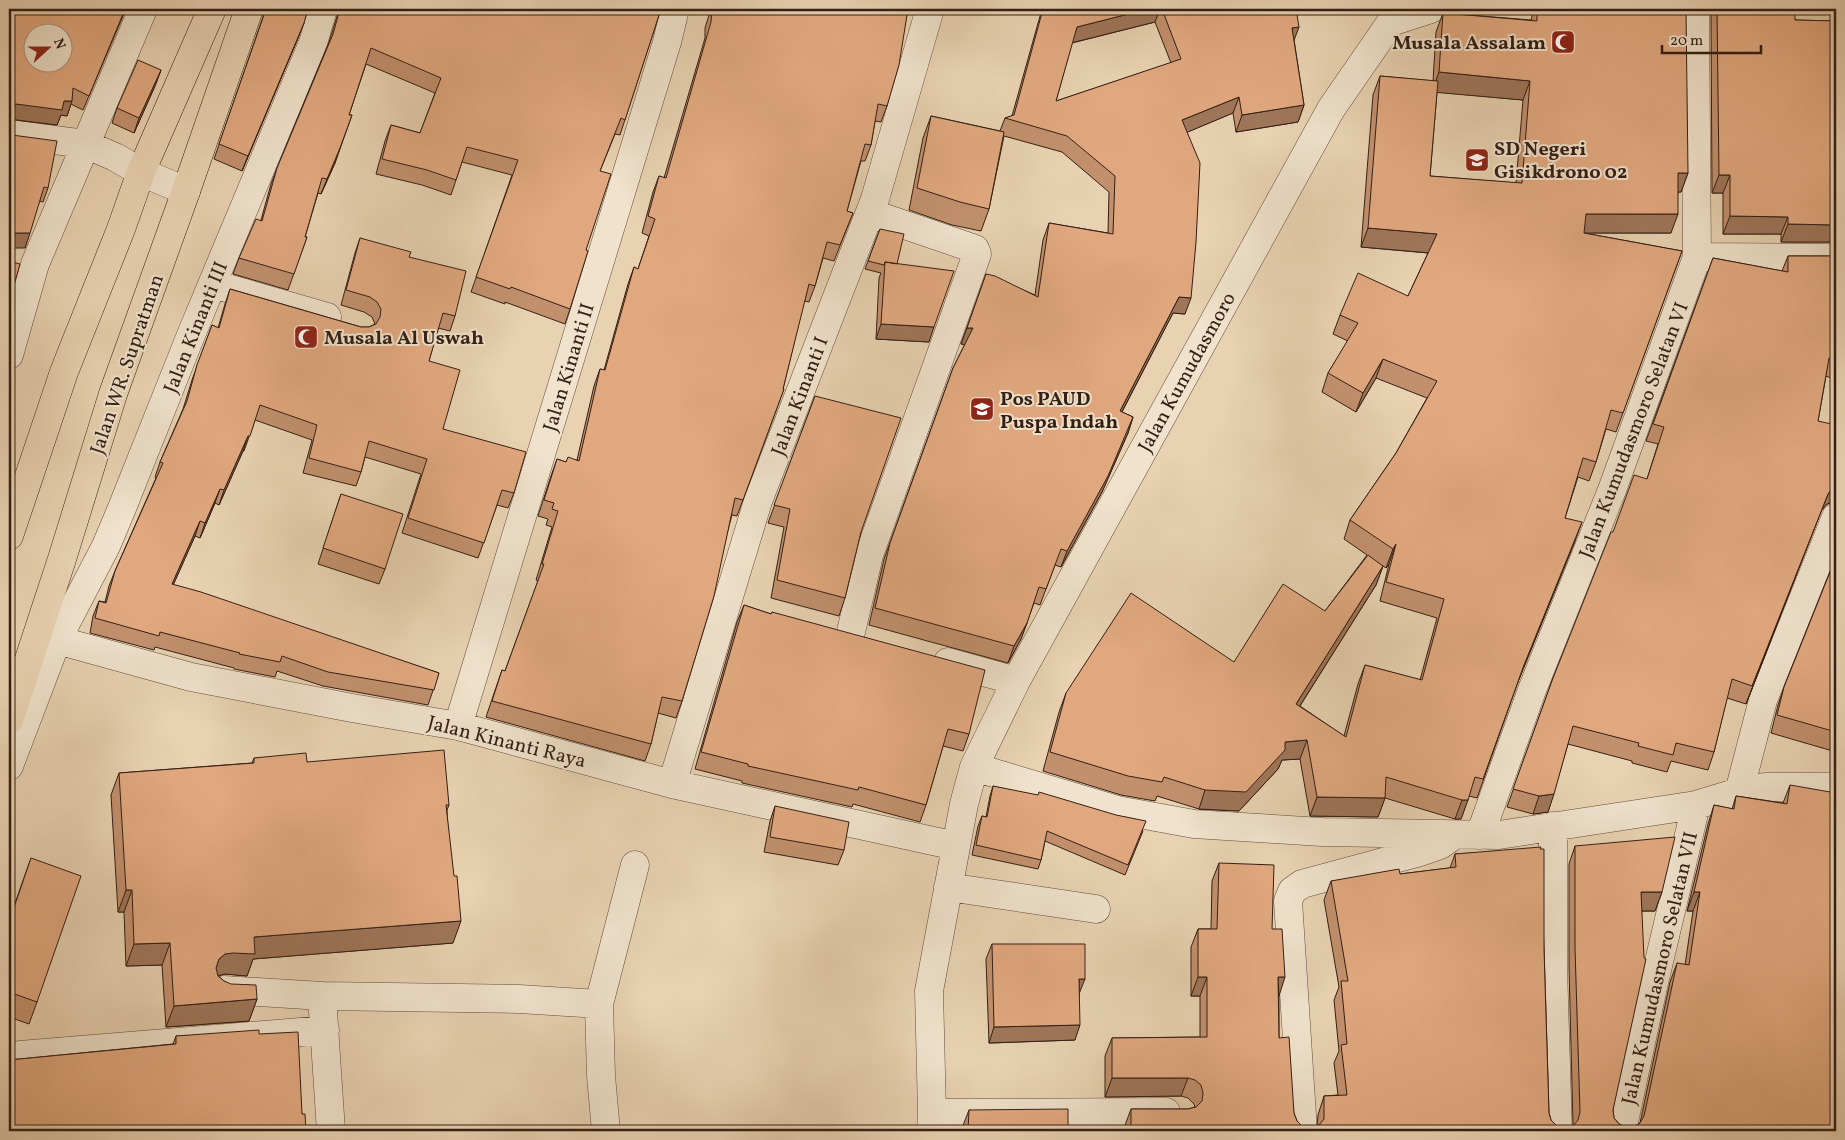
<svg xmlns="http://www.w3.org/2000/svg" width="1845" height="1140" font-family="Vollkorn,serif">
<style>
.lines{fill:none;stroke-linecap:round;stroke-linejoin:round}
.minor-casing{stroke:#614b3b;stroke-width:29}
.major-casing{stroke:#341e14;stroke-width:29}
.minor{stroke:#f0e2cc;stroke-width:28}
.major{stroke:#e8d2b1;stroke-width:28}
.wall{fill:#c2906d;stroke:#341e14;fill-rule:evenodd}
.shaded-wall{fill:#9e7659;stroke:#341e14}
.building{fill:#e1a87f;stroke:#341e14;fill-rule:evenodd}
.labels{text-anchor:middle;stroke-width:4;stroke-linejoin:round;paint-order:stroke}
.poi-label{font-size:20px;font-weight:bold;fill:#341e14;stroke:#f0e2cc;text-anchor:start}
.street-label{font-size:20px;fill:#341e14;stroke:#f0e2cc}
</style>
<rect width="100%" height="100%" fill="#e8d2b1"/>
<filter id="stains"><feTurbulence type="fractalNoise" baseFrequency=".004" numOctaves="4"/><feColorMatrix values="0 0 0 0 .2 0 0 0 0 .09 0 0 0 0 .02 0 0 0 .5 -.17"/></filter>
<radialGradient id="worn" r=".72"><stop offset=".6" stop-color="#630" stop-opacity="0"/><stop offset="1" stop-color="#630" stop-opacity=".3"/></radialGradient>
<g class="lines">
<defs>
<path id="minor" d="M9,134L85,144L115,157L141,172L186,191
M1697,257L1836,258
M213,284L327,317
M9,355L35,264L143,9
M850,636L869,555L977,254L975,249L870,213
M57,640L191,677L352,708L458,726L672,784L956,846
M948,662L1016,681
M458,726L667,42L675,9
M9,766L57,640L106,546L122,508L193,330L313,43L323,9
M974,767L1117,810L1194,824L1322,832L1499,835L1696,805L1739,792L1765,787H1836
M672,784L758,501L875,199L930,9
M1739,792L1763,700L1836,517
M1553,826V967L1558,1131
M1480,835L1532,690L1612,490L1697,257L1695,9
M948,887L1096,909
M224,990L322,996
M9,1060L20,1055L325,1030
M932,1113L1166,1112
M331,1131L322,996L519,999L599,1004
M606,1131L601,1076L599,1004L635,865
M931,1131L932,1113L929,991L964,804L974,767L1016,681L1331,109L1391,22L1431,9
M1303,1131L1288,901L1292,891L1302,884L1420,852L1440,845L1450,838
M1622,1131L1653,987L1696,805"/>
<path id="major" d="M9,536L64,372L121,229L141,172L212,9
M9,720L62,559L113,394L186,191L249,9"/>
</defs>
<use href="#minor" class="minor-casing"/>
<use href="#major" class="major-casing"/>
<use href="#minor" class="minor"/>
<use href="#major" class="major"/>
</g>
<path class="wall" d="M9,9H126L83,110L71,104L67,116L61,115L57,125L9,119Z
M264,9H308L298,38L242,171L214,159L264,14Z
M338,9H661L620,135L615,134L600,171L586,250L570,309L565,324L505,302V304L471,292L512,175L462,162L451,195L422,185L376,174L385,141L391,125L420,133L435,93L366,64L349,115H352L335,163L321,194L318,193L305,237H307L288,290L233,274L239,258L261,220L271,184L277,168L329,42L338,13Z
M711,9H908L887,106L881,122L875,121L871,145L865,161H861L847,211L853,213L834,261L823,258L815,286L809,302L804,301L783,389H784L737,516L732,515L682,701L676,718L658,713L651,744L645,761L486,717L502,670L505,671L538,581L536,580L552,527L546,525L548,519L538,516L551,476L557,459L566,462L577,460L594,386L600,369L604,370L628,284L634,267L638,269L649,236L642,233L653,192L659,176L664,178L705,38V28Z
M1042,9H1223L1294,40L1304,105L1298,122L1236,132L1233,113L1187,132L1185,314L1173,313L1122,412L1133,417L1128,433L1102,492L1061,567L1055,565L1040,605L1034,603L1021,639L1008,663L869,625L884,559L953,368L965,344H961L986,274L1035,295L1043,240L1049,223L1108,233L1109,192L1062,152L1004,136L989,209L981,231L952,225L909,210L923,138L931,116L1000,131L1005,118L1012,116ZM1155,22L1171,63L1056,101L1072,43Z
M1534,9H1537L1688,173L1681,192H1678L1671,233H1584L1682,251L1616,432L1606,429L1596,462L1589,481L1578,477L1565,518L1575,541L1518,682L1477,798L1469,796L1461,819H1455L1385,798L1378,817L1310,816L1300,759L1282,760L1278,769L1239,811L1199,809L1157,796L1155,801L1121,795L1043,771L1059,712L1066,693L1234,662L1325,611L1367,555L1344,539L1350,520L1396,453L1427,398L1376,378L1356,412L1322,392L1328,373L1348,341L1333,334L1340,315L1408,296L1428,253L1361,247L1373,95L1380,76L1433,81L1436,32L1443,13L1531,20ZM1437,92L1523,100L1516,183L1430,176ZM1389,564L1380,601L1437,618L1420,680L1365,665L1358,684L1344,736L1300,706L1376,585L1383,566L1386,568Z
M1713,9L1795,20L1836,21V242H1781V234H1723V193H1712L1711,16Z
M161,70L155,86L134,133L112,123L117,108Z
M9,134L48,188L43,202L39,201L25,248Z
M880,229L897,264L929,342L876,339L879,278L881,273L865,269Z
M360,238L409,257L455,316L450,331L438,328L429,361L443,429L514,493L508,508L497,505L478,558L402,533L421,474L365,457L361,472L356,486L303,473L312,440L255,420L244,451H243L219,505L215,503L200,538L195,536L173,585L439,673L428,705L323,686L277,671L275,677L234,669V668L155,647L154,650L90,633L93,616L99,601L105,602L109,586L115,571L156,478L155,477L160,462L183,409L192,380L212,325L218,328L225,304L230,289L361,327H369L375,324L372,317L364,312L341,305L355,253Z
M1788,256H1836V380L1826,376L1818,421L1832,452L1836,453V502H1834L1827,504L1821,511L1746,704L1727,698L1714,752L1708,770L1671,761L1667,772L1632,763V761L1568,744L1548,812L1533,814L1507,807L1553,678L1613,532L1647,479L1658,444L1646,441L1713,258L1782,271Z
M815,396L861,532L845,598L839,616L771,598L784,527L768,523Z
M341,494L385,569L379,584L318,564Z
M1836,557V752L1771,733L1778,705L1784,687Z
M744,605L771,614L772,612L969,734L963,751L943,746L926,805L920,822L853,804L852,807L742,783V781L695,769L737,622Z
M254,758L307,762L449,805L447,810L453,943L253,959L247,976L225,974L218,976L224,981L257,999L249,1021L166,1027L162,965L126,966L124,912H118L111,795L119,773L252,763Z
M1790,785L1836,1131H1124V1128L1131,1109H1188L1195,1107L1194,1104L1188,1098L1181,1096L1105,1097V1056L1112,1038L1200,1037V996H1191V947L1198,929H1211L1212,881L1219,863L1272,929L1279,996V1038L1294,1113L1297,1121L1302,1126L1310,1128L1317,1126L1318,1115L1324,1096L1338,1095L1334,1063L1339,1051L1334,1000L1339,987L1324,900L1331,881L1400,874L1450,868L1455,854L1540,849L1544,948L1549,1113L1551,1120L1557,1126L1566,1128L1573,1126V1125L1569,967V864L1575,846L1662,892L1655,911H1642L1613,1110L1614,1118L1619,1124L1625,1127H1633L1640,1123L1670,982L1677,963L1685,965L1693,911H1687L1708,824L1714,805L1732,809L1736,796L1783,803Z
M993,786L1143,831L1125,875L1045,841L1041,860L1038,869L972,855L978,826L982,816L986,817L990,796Z
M775,806L844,850L838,865L764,852L770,821Z
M31,858L37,1002L29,1024L9,1017V920Z
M992,944L1079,994L1075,1040L989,1043L986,959Z
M259,1034L302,1114L306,1131H9V1060L173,1044L176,1036Z
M969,1110L1068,1131H962V1128Z"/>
<path class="shaded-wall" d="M1148,9H1160L1155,22L1071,43L1077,27Z
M304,23L298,38L242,171L248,156Z
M1299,27L1293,43L1292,28Z
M161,70L155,86L134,133L139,118Z
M1439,72L1530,81L1523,100L1432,92Z
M1239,97L1233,113L1176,137L1182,120Z
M64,101H72L67,116L61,115L57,125L9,119V105Z
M1304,105L1298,122L1236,132L1242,115Z
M340,148L335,163L321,194L327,179Z
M1678,173H1688L1681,192H1671Z
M1719,175H1730L1723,193H1712Z
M1586,214H1678L1671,233H1579Z
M1730,216L1788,217L1781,234H1723Z
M1788,224L1836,225V242H1781Z
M1368,228L1437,234L1430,253L1361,247Z
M9,233H30L25,248H9Z
M1179,297L1191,298L1185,314L1173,313L1114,427L1120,411Z
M881,324L934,327L929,342L876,339Z
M967,328H973L968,345L961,344Z
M1383,359L1376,378L1356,412L1363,393Z
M1133,417L1128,433L1102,492L1061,567L1067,551Z
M248,436L243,451L219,505L224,490Z
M1836,486V496L1834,502L1827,504L1821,511L1746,704L1828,494L1833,487Z
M220,489L215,503L200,538L205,523Z
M200,521L195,536L167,599L172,584Z
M1582,522L1575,541L1517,684L1524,665Z
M1396,544L1389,564L1386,568L1393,549Z
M1383,566L1376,585L1289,723L1296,704Z
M1027,623L1021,639L1008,663L1014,646Z
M1307,740L1300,759L1282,760L1278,769L1239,811L1199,809L1205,790L1285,742Z
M1554,794L1548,812L1533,814L1539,796Z
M1317,797L1385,798L1378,817L1310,816Z
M1462,800H1468L1461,819H1455Z
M126,890H132L124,912H118Z
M1641,892H1662L1655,911H1634Z
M1694,892H1700L1693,911H1687Z
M461,921L453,943L253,959L247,976L225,974L217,976L211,981L219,959L225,954L254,937Z
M170,943L162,965L126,966L134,944Z
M1198,977H1207L1200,996H1191Z
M1278,977H1285L1279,996Z
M1079,979H1085L1079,994Z
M257,999L249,1021L166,1027L174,1006Z
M1080,1025L1075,1040L989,1043L994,1027Z
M1112,1078H1188L1181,1096L1105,1097Z"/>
<path class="building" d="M9,9H125L89,96L73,88L72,101H64L62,110L16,104L9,105ZM32,32H62V62H32Z
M266,9H308L304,23L248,156L219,144Z
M340,9H661L625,120L621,118L600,171L611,174L586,250L588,251L570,309L511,287L510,289L476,277L518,160L467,147L456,180L427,170L382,159L391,125L420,133L441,78L371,48L349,115H352L340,148L327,179L322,178L305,237H307L294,274L239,258L256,219L262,221L277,168L333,34Z
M712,9H908L899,65L887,106L878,104L871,145L865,144L847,211L853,213L840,245L827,242L815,286L809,284L783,389H784L743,500L735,498L714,596L682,701L662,697L651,744L492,701L502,670L505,671L544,564H542L558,511L552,509L554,503L544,500L557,459L566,462L568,457L579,461L600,369L605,370L634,267L638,269L655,219L648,216L659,176L666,178L711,22Z
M1043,9H1148L1077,27L1056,101L1181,59L1162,9H1296L1299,27L1292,28L1304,105L1242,115L1239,97L1182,120L1200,163L1196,242L1191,298L1179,297L1120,411L1133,417L1108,476L1067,551L1061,549L1046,589L1039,587L1027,623L1014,646L875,608L890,543L953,368L973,328H967L986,274L995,276L1038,297L1049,223L1113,234L1115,176L1067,136L1005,118L1014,115Z
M1537,9H1686L1688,173H1678V214H1586L1584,233L1682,251L1623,413L1611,410L1596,462L1583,458L1565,518L1582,522L1524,665L1483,779L1475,777L1468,800H1462L1386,777L1385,798L1317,797L1307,740L1285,742V750L1246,792L1205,790L1164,777L1162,782L1128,776L1050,752L1066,693L1131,593L1234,662L1283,584L1325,611L1368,555L1383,566L1296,704L1346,737L1365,665L1422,680L1444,599L1386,582L1396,544L1393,549L1350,520L1396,453L1437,381L1383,359L1363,393L1328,373L1358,323L1340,315L1358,273L1408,296L1437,234L1368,228L1380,76L1438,81L1430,176L1522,183L1530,81L1439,72L1443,13L1537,21Z
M1717,9H1795V20L1836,21V225L1788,224V217L1730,216V175H1719Z
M138,60L161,70L139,118L117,108Z
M931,116L1004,132L989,209L960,202L917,188Z
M9,134L12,135L57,141L48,188L44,187L30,233H9Z
M880,229L904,234L897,264L885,262L884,265L868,261Z
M360,238L411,252L409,257L466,271L455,316L443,313L429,361L460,370L443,429L526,452L514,493L502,490L484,543L408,518L427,459L369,441L361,472L309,458L317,425L260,405L250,436H248L224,490L220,489L205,523L200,521L172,584L201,592L439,673L434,690L328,672L282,656L280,662L239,654L240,653L160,632L159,636L95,618L99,601L106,603L115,571L163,463L160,462L187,401L197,365L212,325L219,328L230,289L361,327H369L376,324L380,317L381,309L377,302L370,297L346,290Z
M1788,256H1836V360L1829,358L1818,421L1836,425V430L1832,452L1836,453V486L1833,487L1828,494L1752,686L1732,679L1714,752L1676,743L1673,755L1638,746L1639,743L1573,726L1554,794L1539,796L1513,789L1553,678L1611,532H1613L1634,475L1647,479L1664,427L1653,424L1713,258L1788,272Z
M9,261L20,264L9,303Z
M885,262L954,271L934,327L881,324Z
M815,396L901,418L861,532L845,598L777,580L790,509L774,505Z
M341,494L403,514L385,569L323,548Z
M1836,557V732L1777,715L1784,687Z
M744,605L771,614L772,612L985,670L969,734L948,729L926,805L859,787L858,790L748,766V764L701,752Z
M444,750L449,805H446L454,876H457L461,921L254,937L255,954L233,953L225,954L219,959L216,968L218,976L224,981L231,984L256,985L257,999L174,1006L170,943L134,944L132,890H126L119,773L254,763V758L306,753L307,762Z
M1790,785L1836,793V1131H1131V1109H1188L1196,1107L1202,1101L1203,1093L1201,1085L1195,1080L1188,1078H1112V1038L1207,1037V977H1198V929H1217L1219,863L1274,865L1272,929H1282L1285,977H1278L1279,1038L1289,1037L1294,1113L1297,1121L1302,1126L1310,1128L1319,1125L1324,1119V1096L1347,1095L1341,1045L1347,1044L1341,981H1348L1331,881L1399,869L1400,874L1456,867L1455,854L1541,847L1540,849H1544V948L1549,1113L1551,1120L1557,1126L1566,1128L1573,1126L1578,1120L1580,1112L1575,948V846L1675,837L1662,892H1641L1644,958L1646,959L1613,1110L1614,1118L1619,1124L1625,1127H1633L1640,1123L1644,1116L1677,963L1689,965L1700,892H1694L1714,805L1734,809L1736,796L1787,804Z
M993,786L1038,795L1039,792L1116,815L1146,821L1128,865L1047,831L1041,860L976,845L982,816L987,817Z
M775,806L849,822L844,850L770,837Z
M31,858L81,876L37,1002L9,992V922Z
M992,944H1085V979H1079L1080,1025L994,1027Z
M259,1030V1034L298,1032L302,1114H305L306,1131H12L9,1101V1060L176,1044V1036Z
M1068,1109V1131H968L969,1110Z"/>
<defs>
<symbol id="mosque-square" viewBox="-11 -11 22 22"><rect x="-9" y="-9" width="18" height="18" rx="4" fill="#8f2418" stroke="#f0e2cc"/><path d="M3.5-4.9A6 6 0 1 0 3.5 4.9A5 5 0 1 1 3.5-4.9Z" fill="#fff"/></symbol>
<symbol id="school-square" viewBox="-11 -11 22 22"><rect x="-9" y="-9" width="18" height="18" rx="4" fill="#8f2418" stroke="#f0e2cc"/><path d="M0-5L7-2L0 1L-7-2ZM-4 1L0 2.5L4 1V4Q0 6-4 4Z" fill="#fff"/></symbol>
</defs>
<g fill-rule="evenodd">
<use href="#mosque-square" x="1549" y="28" width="28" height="28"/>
<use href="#school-square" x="1463" y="146" width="28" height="28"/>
<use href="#mosque-square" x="292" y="323" width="28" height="28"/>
<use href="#school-square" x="968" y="395" width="28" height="28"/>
</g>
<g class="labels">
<g class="poi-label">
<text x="1546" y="49" text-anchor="end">Musala Assalam</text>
<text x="1494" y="155">SD Negeri<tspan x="1494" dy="23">Gisikdrono 02</tspan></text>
<text x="324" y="344">Musala Al Uswah</text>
<text x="1000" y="405">Pos PAUD<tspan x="1000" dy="23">Puspa Indah</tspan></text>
</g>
<g class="street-label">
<text transform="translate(195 327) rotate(-68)" y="7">Jalan Kinanti III</text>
<text transform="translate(126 364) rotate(-71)" y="7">Jalan WR. Supratman</text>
<text transform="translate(568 367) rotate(-73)" y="7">Jalan Kinanti II</text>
<text transform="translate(1186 372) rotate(-61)" y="7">Jalan Kumudasmoro</text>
<text transform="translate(799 396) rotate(-69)" y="7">Jalan Kinanti I</text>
<text transform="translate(1633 430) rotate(-69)" y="7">Jalan Kumudasmoro Selatan VI</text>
<text transform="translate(507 741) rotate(14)" y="7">Jalan Kinanti Raya</text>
<text transform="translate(1659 968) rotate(-77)" y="7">Jalan Kumudasmoro Selatan VII</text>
</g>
</g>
<rect width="1845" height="1140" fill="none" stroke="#e8d2b1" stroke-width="30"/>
<rect x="10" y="10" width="1825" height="1120" fill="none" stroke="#341e14" stroke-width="2.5"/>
<rect x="15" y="15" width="1815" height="1110" fill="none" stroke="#341e14"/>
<g transform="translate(48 48) rotate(69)"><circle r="24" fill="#f0e2cc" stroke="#a59482"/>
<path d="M0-4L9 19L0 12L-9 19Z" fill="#8f2418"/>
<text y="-8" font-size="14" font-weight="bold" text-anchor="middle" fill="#341e14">N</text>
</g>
<path d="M1662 45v8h99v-8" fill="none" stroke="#341e14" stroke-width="2.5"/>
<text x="1670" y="45" font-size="15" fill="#341e14" stroke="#f0e2cc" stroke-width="4" paint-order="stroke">20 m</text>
<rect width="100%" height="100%" filter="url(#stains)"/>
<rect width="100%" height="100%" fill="url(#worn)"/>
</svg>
